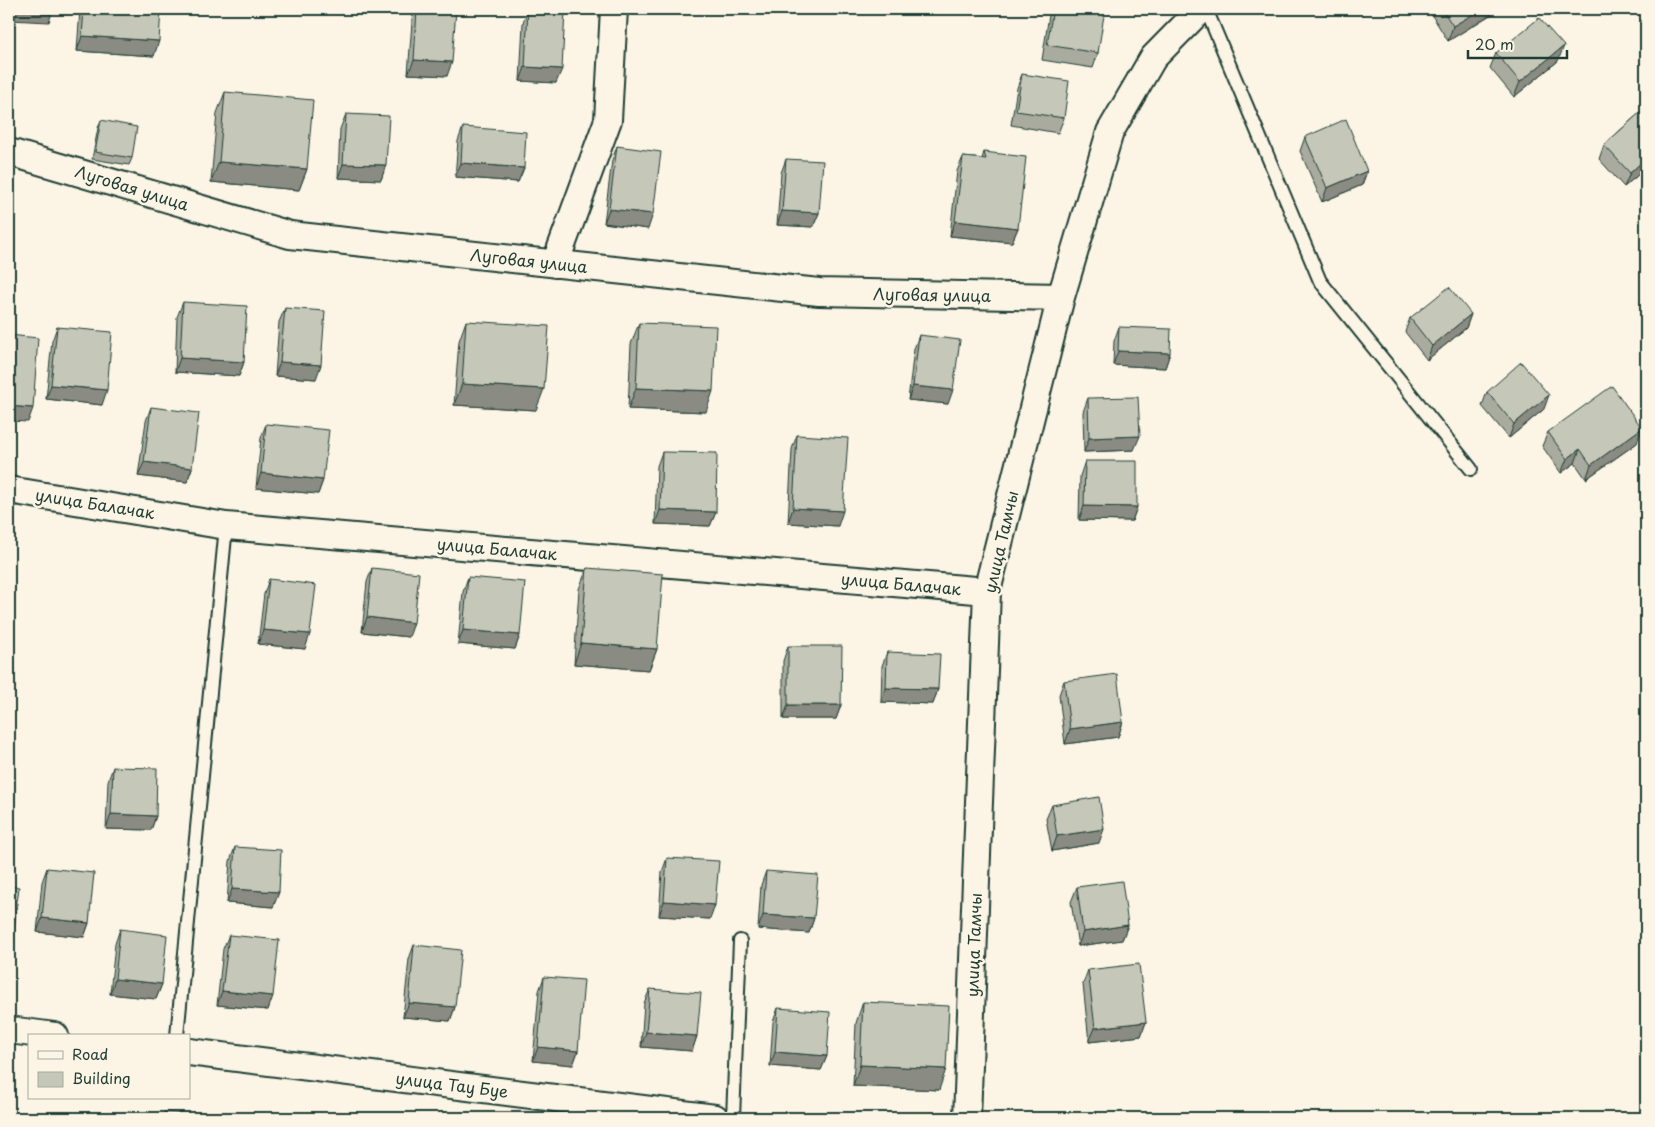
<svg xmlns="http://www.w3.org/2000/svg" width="1655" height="1127" font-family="'Playpen Sans',sans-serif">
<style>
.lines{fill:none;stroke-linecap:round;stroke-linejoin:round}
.lane-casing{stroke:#1f3d34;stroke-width:16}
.street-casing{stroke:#1f3d34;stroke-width:30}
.lane{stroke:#fcf5e5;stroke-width:12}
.street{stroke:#fcf5e5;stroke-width:26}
.wall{fill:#a9ab9f;stroke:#1f3d34}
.shaded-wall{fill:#8a8b82;stroke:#1f3d34}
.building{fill:#c5c7b9;stroke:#1f3d34}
.labels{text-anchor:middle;stroke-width:5;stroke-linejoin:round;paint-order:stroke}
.street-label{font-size:16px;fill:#1f3d34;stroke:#fcf5e5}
</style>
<rect width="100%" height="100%" fill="#fcf5e5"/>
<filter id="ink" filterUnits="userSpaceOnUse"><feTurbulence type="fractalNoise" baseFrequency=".02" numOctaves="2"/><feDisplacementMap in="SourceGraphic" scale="10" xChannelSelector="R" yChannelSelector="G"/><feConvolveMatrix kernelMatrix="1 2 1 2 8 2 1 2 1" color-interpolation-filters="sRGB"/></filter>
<g filter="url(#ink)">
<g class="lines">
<defs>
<path id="lane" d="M1206,9L1320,281L1471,469
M177,1036L226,526
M733,1118L740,941"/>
<path id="street" d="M9,152L290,235L819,292L1061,297
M555,264L608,120L614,9
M9,490L226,526L987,591
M9,1030L55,1036
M189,1052L715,1118
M967,1118L987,591L1061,297L1110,132L1153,58L1201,9"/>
</defs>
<use href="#lane" class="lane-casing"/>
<use href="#street" class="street-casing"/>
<use href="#lane" class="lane"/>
<use href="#street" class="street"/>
</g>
<path class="wall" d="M80,9H161L154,56L77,51Z
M413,9H456L447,76L408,74Z
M528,9L556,83L520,81L523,23Z
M1051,9H1102L1098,53L1093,68L1042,60L1049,15Z
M1428,9H1496L1495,12L1448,41Z
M1496,53L1558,61L1514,97L1490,68Z
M1022,74L1064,118L1058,133L1011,125L1017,88Z
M225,92L307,169L299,190L211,182L217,113Z
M1646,107V168L1624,187L1599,159L1604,145Z
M346,114L386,165L381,180L338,178L340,129Z
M101,120L132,158L129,165L92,159L98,128Z
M463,127L524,168L518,182L455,177L458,141Z
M1305,137L1367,171L1362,185L1322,202L1300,151Z
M617,146L648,229L604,223L612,160Z
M984,152L1018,228L1012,242L950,236L957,171L963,157L982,159Z
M786,159L819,213L813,227L777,225L781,173Z
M183,302L244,362L239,376L175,372L177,317Z
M285,308L316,379L275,376L279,322Z
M1471,314L1466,328L1427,360L1405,332L1410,318Z
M466,321L536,410L454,405L459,341Z
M639,323L706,412L628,409L631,344Z
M57,327L102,405L46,399L52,341Z
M1119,327L1170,353L1165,368L1113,365L1114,341Z
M919,335L948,404L908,400L914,349Z
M1487,392L1544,409L1509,438L1482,406Z
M1088,398L1134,450L1084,452L1083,412Z
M151,407L192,468L187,482L138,476L146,421Z
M266,424L323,480L318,494L256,488L261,438Z
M1548,432L1637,443L1586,479L1575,463L1561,473L1542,446Z
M797,435L838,526L788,523L792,449Z
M662,452L716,512L710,526L655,524L657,466Z
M1085,461L1137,507L1132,521L1079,520L1080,476Z
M372,568L409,637L362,632L367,582Z
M587,568L657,649L649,670L574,664L579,589Z
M468,577L520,635L515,649L458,644L463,592Z
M269,579L305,649L258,644L264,594Z
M788,646L841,705L836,719H783V661Z
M887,652L938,689L933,704L881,702L882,666Z
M1064,681L1123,722L1118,737L1065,744L1059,695Z
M113,767L156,816L151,830L106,829L108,781Z
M1052,805L1099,843L1052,851L1046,819Z
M235,847L279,892L273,907L227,903L230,861Z
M667,858L715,905L710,919L659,916L662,872Z
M47,868L89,923L84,937L37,932L42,882Z
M766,871L814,918L809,933L758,929L761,885Z
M1077,887L1128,925L1122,940L1078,946L1071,902Z
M120,929L162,984L156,999L110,994L115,944Z
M229,935L268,1010L217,1005L223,949Z
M414,945L455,1007L450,1021L403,1017L409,959Z
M1088,970L1146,1022L1141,1036L1089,1042L1083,984Z
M544,977L578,1051L573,1065L533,1061L539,991Z
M650,989L697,1036L692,1051L641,1047L644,1003Z
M863,1002L939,1090L853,1086L856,1023Z
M778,1008L827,1056L821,1070L770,1066L773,1022Z"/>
<path class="shaded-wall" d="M9,9H53L49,22L9,20Z
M1482,9H1496L1495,12L1448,41L1453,26Z
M82,36L159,41L154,56L77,51Z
M1564,46L1558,61L1514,97L1520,82Z
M414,60L452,62L447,76L408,74Z
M525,67L562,69L556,83L520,81Z
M1646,158V168L1624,187L1630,173Z
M219,162L307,169L299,190L211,182Z
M461,163L524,168L518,182L455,177Z
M343,164L386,165L381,180L338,178Z
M1367,171L1362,185L1322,202L1327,188Z
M609,209L653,214L648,229L604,223Z
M782,211L819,213L813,227L777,225Z
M955,221L1018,228L1012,242L950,236Z
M1471,314L1466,328L1427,360L1432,346Z
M1118,351L1170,353L1165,368L1113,365Z
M180,358L244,362L239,376L175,372Z
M280,362L321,365L316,379L275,376Z
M462,384L544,389L536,410L454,405Z
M51,385L107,390L102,405L46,399Z
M913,386L953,390L948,404L908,400Z
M636,388L713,391L706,412L628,409Z
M1549,395L1544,409L1509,438L1514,424Z
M9,406L33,408L28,422L9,421Z
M1642,428L1637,443L1586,479L1591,465Z
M1140,436L1134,450L1084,452L1089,438Z
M1580,449L1575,463L1561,473L1567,459Z
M144,462L192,468L187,482L138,476Z
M261,473L323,480L318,494L256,488Z
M1084,506L1137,507L1132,521L1079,520Z
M793,508L843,511L838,526L788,523Z
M660,510L716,512L710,526L655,524Z
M367,617L414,623L409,637L362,632Z
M263,630L310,634L305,649L258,644Z
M463,630L520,635L515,649L458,644Z
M581,643L657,649L649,670L574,664Z
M886,688L938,689L933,704L881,702Z
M788,705H841L836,719H783Z
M1123,722L1118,737L1065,744L1070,729Z
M111,814L156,816L151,830L106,829Z
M1104,829L1099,843L1052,851L1057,836Z
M232,889L279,892L273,907L227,903Z
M664,901L715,905L710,919L659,916Z
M763,915L814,918L809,933L758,929Z
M42,918L89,923L84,937L37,932Z
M1128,925L1122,940L1078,946L1083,932Z
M9,936L13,937L9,948Z
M115,979L162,984L156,999L110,994Z
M222,991L273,996L268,1010L217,1005Z
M409,1003L455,1007L450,1021L403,1017Z
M1146,1022L1141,1036L1089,1042L1095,1028Z
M646,1032L697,1036L692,1051L641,1047Z
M538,1047L578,1051L573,1065L533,1061Z
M775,1052L827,1056L821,1070L770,1066Z
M860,1065L946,1069L939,1090L853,1086Z"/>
<path class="building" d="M84,9H161L159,41L82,36Z
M417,9H456L452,62L414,60Z
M528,9L565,11L562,69L525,67Z
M1053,9H1105L1098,53L1047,45Z
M1442,9H1482L1453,26Z
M1539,18L1564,46L1520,82L1496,53Z
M1022,74L1069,81L1064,118L1016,111Z
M225,92L313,100L307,169L219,162Z
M1646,107V158L1630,173L1604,145Z
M346,114L389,116L386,165L343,164Z
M1346,119L1367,171L1327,188L1305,137Z
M101,120L137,127L132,158L95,152Z
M463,127L526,132L524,168L461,163Z
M617,146L661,152L653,214L609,209Z
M984,152L1026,157L1018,228L955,221L963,157L986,159Z
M786,159L823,161L819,213L782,211Z
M1449,287L1471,314L1432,346L1410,318Z
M183,302L247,306L244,362L180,358Z
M285,308L325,311L321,365L280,362Z
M466,321L549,326L544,389L462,384Z
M639,323L716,326L713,391L636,388Z
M57,327L112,332L107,390L51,385Z
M1119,327L1171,329L1170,353L1118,351Z
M9,335L38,338L33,408L9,406Z
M919,335L960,340L953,390L913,386Z
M1521,362L1549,395L1514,424L1487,392Z
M1612,386L1642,428L1591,465L1580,449L1567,459L1548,432Z
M1138,397L1140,436L1089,438L1088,398Z
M151,407L199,413L192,468L144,462Z
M266,424L329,430L323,480L261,473Z
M797,435L848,438L843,511L793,508Z
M662,452L717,453L716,512L660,510Z
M1085,461H1137V507L1084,506Z
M372,568L419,573L414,623L367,617Z
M587,568L663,574L657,649L581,643Z
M468,577L525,582L520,635L463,630Z
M269,579L316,585L310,634L263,630Z
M788,646H842L841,705H788Z
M887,652L940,654L938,689L886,688Z
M1117,674L1123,722L1070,729L1064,681Z
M113,767L157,768L156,816L111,814Z
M1099,797L1104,829L1057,836L1052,805Z
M235,847L281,850L279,892L232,889Z
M667,858L719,861L715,905L664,901Z
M47,868L94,873L89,923L42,918Z
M766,871L818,875L814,918L763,915Z
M1122,881L1128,925L1083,932L1077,887Z
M9,886L19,887L13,937L9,936Z
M120,929L167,935L162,984L115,979Z
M229,935L279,940L273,996L222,991Z
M414,945L461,950L455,1007L409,1003Z
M1139,964L1146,1022L1095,1028L1088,970Z
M544,977L584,980L578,1051L538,1047Z
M650,989L701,993L697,1036L646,1032Z
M863,1002L949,1006L946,1069L860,1065Z
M778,1008L830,1012L827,1056L775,1052Z
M164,1112L216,1116L215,1118H164Z"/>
</g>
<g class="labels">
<g class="street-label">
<text transform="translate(132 188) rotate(17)" y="6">Луговая улица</text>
<text transform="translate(529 261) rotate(6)" y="6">Луговая улица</text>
<text transform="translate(932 295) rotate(1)" y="6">Луговая улица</text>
<text transform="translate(95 504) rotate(9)" y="6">улица Балачак</text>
<text transform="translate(1001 542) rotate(-77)" y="6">улица Тамчы</text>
<text transform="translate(497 549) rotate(5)" y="6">улица Балачак</text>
<text transform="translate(901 584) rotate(5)" y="6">улица Балачак</text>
<text transform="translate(974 945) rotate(-88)" y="6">улица Тамчы</text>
<text transform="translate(452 1085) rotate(7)" y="6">улица Тау Буе</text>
</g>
</g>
<rect width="1655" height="1127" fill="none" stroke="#fcf5e5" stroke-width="30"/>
<rect x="15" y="15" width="1625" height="1097" fill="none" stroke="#1f3d34" stroke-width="2" filter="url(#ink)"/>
<rect x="28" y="1034" width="162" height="65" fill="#fcf5e5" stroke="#a4ab9e"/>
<rect x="38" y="1051" width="25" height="8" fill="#fcf5e5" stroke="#a4ab9e"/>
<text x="72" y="1060" font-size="15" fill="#1f3d34">Road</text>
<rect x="38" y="1072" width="25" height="15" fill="#c5c7b9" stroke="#a4ab9e"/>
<text x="72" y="1084" font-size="15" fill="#1f3d34">Building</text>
<path d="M1468 50v8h99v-8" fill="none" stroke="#1f3d34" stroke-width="2.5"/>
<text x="1475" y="50" font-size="15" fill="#1f3d34" stroke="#fcf5e5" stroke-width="4" paint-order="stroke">20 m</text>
</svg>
